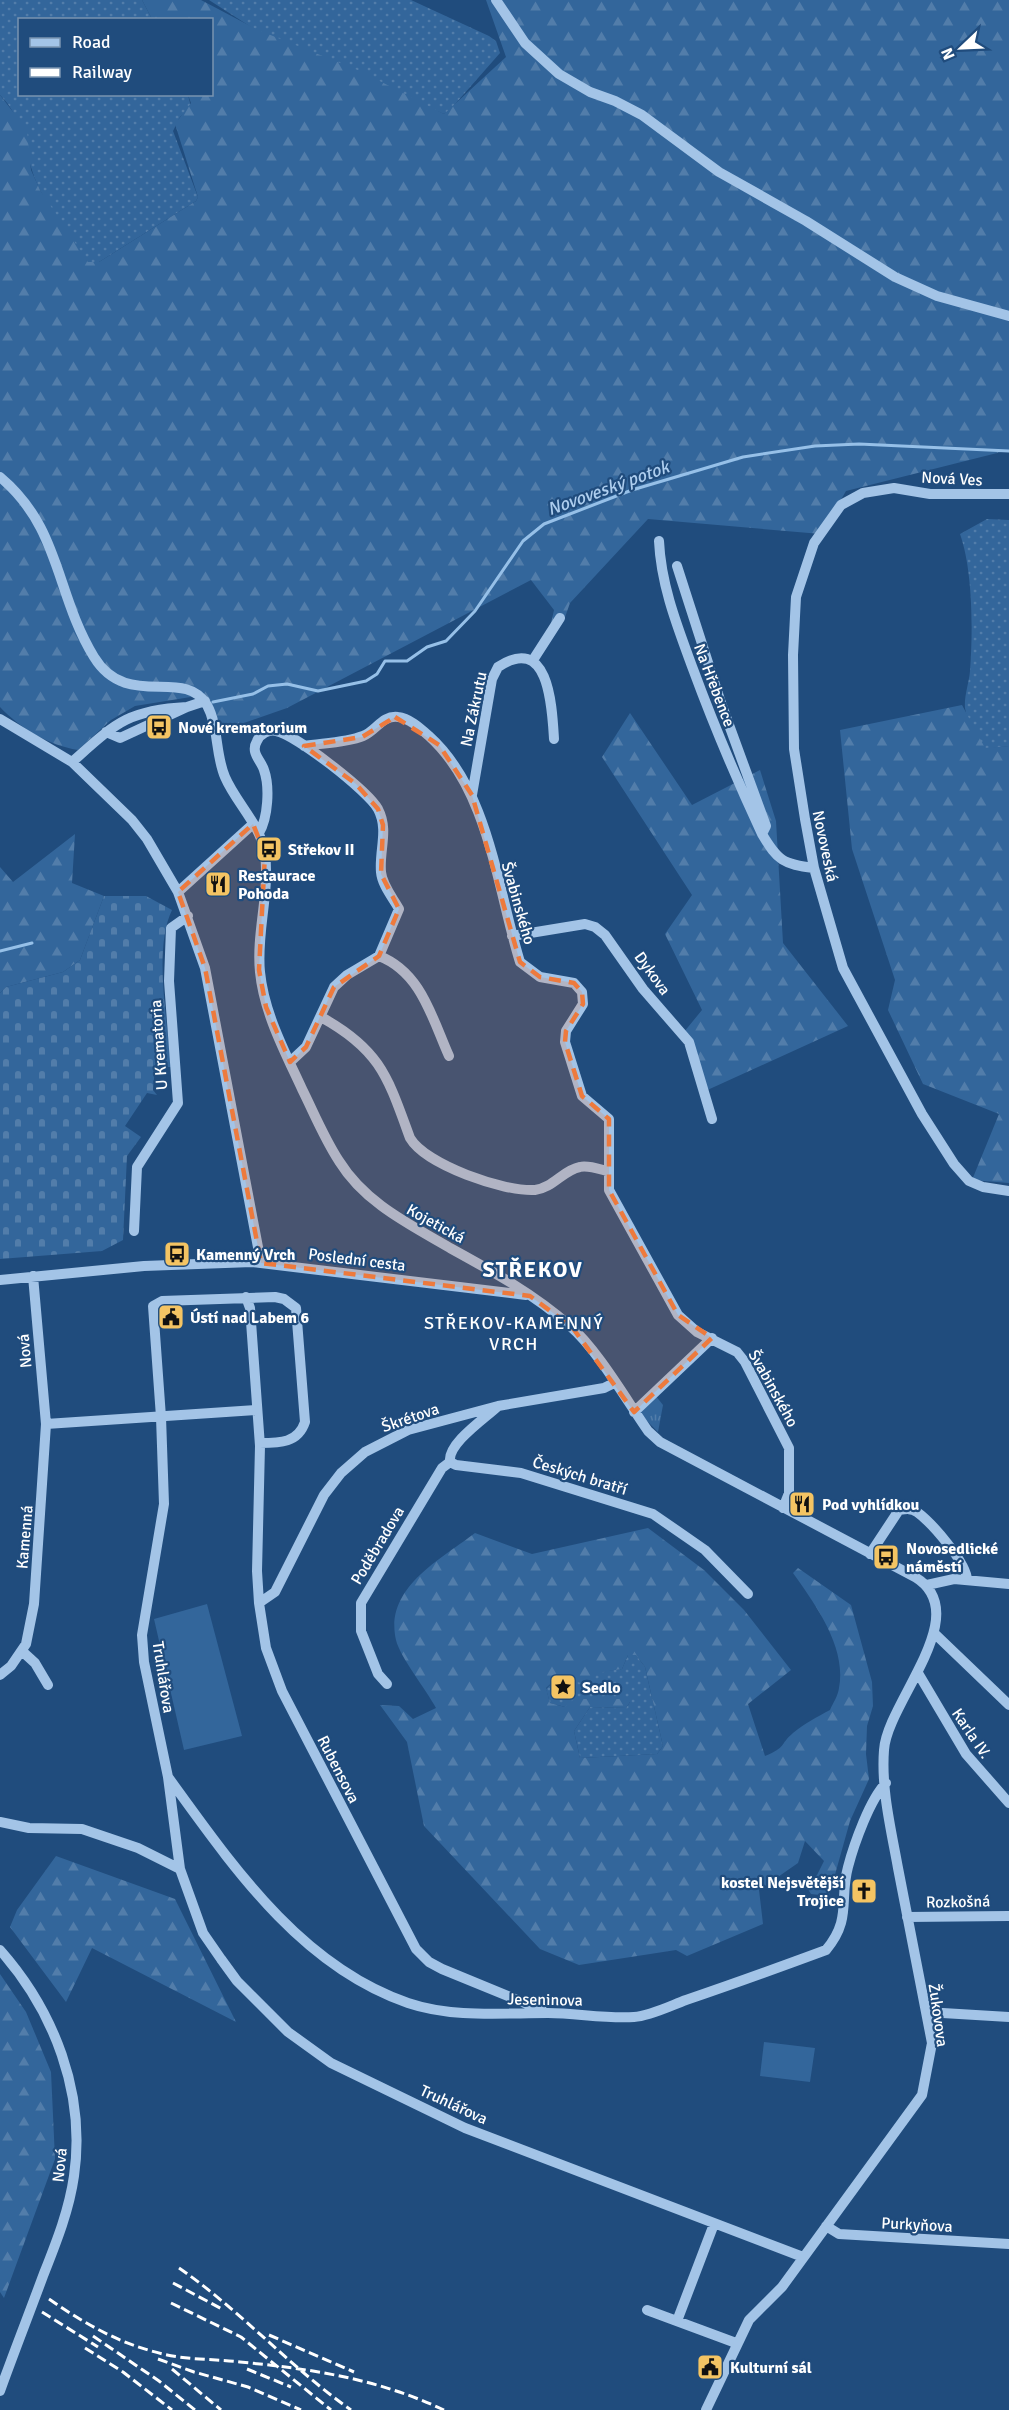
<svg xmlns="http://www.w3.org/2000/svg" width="1009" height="2410" font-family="Signika,sans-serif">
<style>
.grass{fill:url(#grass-dots)}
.forest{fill:url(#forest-firs);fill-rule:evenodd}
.cemetery{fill:url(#cemetery-stones)}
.park{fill:url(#park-tufts)}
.garden{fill:#33669b}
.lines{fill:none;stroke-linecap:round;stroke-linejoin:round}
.stream{stroke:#96c0e8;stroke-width:3}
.minor{stroke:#a3c4e7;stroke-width:10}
.rail{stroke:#fff;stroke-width:3;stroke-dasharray:10 4.5;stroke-linecap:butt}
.marked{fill:#ed7a3d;fill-opacity:0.2;stroke:#ed7a3d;stroke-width:4.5;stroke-dasharray:12 8;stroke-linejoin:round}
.labels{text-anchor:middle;stroke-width:4.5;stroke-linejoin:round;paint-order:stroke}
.street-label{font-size:16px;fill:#fff;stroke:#204c7d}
.poi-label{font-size:16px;font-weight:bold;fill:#fff;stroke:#204c7d;text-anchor:start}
.water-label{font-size:18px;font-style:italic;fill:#aeceef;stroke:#204c7d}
.neighbourhood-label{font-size:18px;letter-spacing:1.5px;fill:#fff;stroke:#204c7d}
.district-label{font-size:22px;font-weight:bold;letter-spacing:1.5px;fill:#fff;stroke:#204c7d}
</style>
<defs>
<pattern id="grass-dots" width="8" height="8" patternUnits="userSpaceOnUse" patternTransform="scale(1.5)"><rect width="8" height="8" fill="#33669b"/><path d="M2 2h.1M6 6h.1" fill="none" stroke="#527daa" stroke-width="1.8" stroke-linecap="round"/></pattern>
<pattern id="forest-firs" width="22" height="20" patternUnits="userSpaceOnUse" patternTransform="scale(1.5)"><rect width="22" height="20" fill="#33669b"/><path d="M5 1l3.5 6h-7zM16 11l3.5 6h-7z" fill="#527daa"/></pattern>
<pattern id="cemetery-stones" width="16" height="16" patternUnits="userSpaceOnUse" patternTransform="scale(1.5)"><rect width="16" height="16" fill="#33669b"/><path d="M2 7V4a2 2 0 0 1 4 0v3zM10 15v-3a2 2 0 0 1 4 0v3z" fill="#527daa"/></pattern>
<pattern id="park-tufts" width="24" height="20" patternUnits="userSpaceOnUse" patternTransform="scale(1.5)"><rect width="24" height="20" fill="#33669b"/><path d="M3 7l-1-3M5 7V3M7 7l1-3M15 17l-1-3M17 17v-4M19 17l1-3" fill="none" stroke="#527daa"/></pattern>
</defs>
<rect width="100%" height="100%" fill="#204c7d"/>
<path class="grass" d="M0,0H142L152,19L20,20V94L188,95L191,107L180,117L173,131L198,197L196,201L99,262H88L84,258C69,235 51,212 39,188C24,157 25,119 0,95Z
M209,0H411L489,36L496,41L500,53L449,111L444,114L265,36Z
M987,519L1009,520V746L985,749C978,736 967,723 965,708C964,696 969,683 970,671C973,631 973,571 960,534Z
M628,1655H636L645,1667L663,1746L657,1754L580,1758L574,1731L590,1707L626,1708L630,1702L565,1707L550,1703L546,1689L558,1677L622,1669Z"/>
<path class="forest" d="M142,0H201L258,30L360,71L444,114L506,57L486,0H1009V450L846,491L821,534L648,519L570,603L564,620L545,650L554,610L531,580L287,708L221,731L216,713L203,695L135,706L111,720L78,750C48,745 20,728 0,707V95L27,130L31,170L40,190L88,262H99L196,201L198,197L175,124L191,103L188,95L212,94V20L152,19Z
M962,705L985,748L1009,746V1183L972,1180L999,1114L923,1084L888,1010L895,980L852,849L840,730Z
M630,713L692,805L760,770L776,821L783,943L848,1026L703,1092L684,1032L702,1010L665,934L692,895L602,757Z
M75,834L72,883L104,896L80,960L63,972L6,987L0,993V867L13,882Z
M648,1528L704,1570L744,1610L791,1670L748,1704L765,1756C787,1747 779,1745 793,1733C805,1723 817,1717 830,1710C833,1703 838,1696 839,1688C847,1647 815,1604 793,1573L798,1568L851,1605L872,1682L873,1706L867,1726L866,1754L869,1779L850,1821L829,1896L811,1894L806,1886L817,1875L824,1861L805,1841L798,1863L759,1890L763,1924L687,1956L676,1950L579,1965L540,1949L424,1826L407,1742L380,1705L399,1706L413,1719L436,1708C427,1691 400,1657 396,1640C384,1588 440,1560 475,1533L532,1554ZM628,1655H636L645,1667L663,1746L657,1754L580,1758L574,1731L590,1707L626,1708L630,1702L628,1699H574L565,1707L550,1703L546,1688L558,1677L593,1686L596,1673L622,1669Z
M56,1856L175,1899L236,2022L92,1948L66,2002L10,1927L17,1910Z
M0,1974L26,2012L51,2072L55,2159L4,2298L0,2292Z"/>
<path class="cemetery" d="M104,896H146L172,910C153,949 168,1023 171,1067H155L153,1090L157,1095L147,1093L125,1126L141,1137L127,1156L123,1240L102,1251L0,1259V993L6,987L63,972L80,960Z"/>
<path class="park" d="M655,1395L663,1405L658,1432L638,1412Z"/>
<path class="garden" d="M207,1604L242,1736L184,1750L154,1619Z
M764,2042L815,2048L810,2082L760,2076Z"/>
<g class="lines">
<path class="stream" d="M213,702L253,694L268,686L287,684L318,691L366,681L377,674L385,661H407L427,647L446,641L475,611L523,541L544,524L632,490L743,457L815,446L859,444L1009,451
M0,951L32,943"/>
<path class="minor" d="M496,0L525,43L559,74L590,92L615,101L642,115L719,172L806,221L895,277L937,296L1009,316
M0,477C61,528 55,593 94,657C127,711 184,666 207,705C219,727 215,754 225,777C236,803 261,825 265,854C270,893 256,933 260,972C264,1013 285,1052 302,1089C314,1113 324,1138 339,1161C365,1203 409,1224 450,1248C492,1271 534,1294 570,1326C597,1349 627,1401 648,1431L660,1442L915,1577C976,1614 887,1702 884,1750C881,1789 891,1829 898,1868C909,1926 921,1985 932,2043L922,2095L782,2287L749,2320L706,2410
M1009,494H930L894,488L863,493L841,505L814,543L796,597L793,655L794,749L805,819L814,868L843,968L922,1114L954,1164L969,1181L983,1187L1009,1191
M659,541C661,586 678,628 693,669C714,726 737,780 762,834
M677,566L721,703L766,826L762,834C778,861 783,864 814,868
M533,660L560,618
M0,719L72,762L132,820L147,839L178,892
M106,732L120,738L187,707L205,701
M304,746C323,743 345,743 363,736C376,731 382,715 398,717C409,718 420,728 429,736C489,790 497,888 520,962L540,977L574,983L582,992L583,1004L566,1031L565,1042L582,1096L609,1119V1190L678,1315L697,1332L737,1352L745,1362L789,1448V1493L783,1508
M72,762C115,724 127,710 187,707
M472,795L492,679L498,667C549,633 552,706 554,739
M253,824L178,892L205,968L261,1263
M259,833C268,818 270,787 264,770C261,760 250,753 257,741C260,734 269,729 276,731C295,734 368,791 378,809C389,830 379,850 381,872C382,885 393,898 399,909L379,956
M512,936L585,924L595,927L605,935L643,989L689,1042L712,1119
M379,956C421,972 432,1018 449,1056
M321,1017C381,1050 388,1078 410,1138C426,1165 504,1192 535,1190C553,1188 563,1170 580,1167C588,1165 599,1169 607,1171
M290,1062L306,1047L334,987L347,975L379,956
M134,1231L137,1167L178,1103L169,981L171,928L188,916
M0,1280L144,1266L252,1262L526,1295
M246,1297L250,1308L260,1446L257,1571L259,1603L266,1648L282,1691L416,1949L429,1962L442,1969L542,2010
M497,1407C484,1419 447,1444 450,1462L456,1465L521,1473L653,1514L705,1550L748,1594
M634,1412L712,1338
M46,1424L256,1410
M260,1443C280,1443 298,1443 305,1422L296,1308L284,1299L275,1297L162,1301L153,1306L161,1417L164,1504L142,1635L144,1662L168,1777L180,1869L203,1933L221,1959L237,1981L288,2032L331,2063L465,2128L803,2257
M870,1554L899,1510C906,1509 911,1508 917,1512C932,1523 967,1563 967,1580
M927,1585L954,1579L1009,1584
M259,1603L275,1592L324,1495L341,1473L365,1452L408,1430L498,1406L604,1388L614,1383
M934,1633L1009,1705
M23,1652L35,1663L48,1685
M918,1673L966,1754L1009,1803
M0,1675L11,1666L26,1644L34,1604L46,1424L33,1276
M387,1684L378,1674L361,1631V1603L442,1468L450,1462
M168,1777C232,1865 300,1966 408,2003C452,2018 502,2013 548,2013C576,2013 606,2019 634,2017C650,2016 670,2006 686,2000C733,1984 780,1967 826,1950C852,1919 839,1900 848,1867C854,1844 870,1799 886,1783
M0,1822L29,1828L82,1829L138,1848L180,1869
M907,1917L1009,1916
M0,1950C54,2011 86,2093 74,2176C69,2211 56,2243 43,2276C29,2314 14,2352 0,2391
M926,2012L1009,2017
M826,2226L839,2234L1009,2244
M647,2310L736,2343
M677,2321L714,2224"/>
<path class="rail" d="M179,2268C240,2310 290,2367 351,2410
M173,2283L222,2309
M49,2299C85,2324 120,2344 163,2354C188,2360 215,2359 240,2362C313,2369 378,2379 444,2410
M171,2303L241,2337L331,2410
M42,2312L98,2347
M269,2335L354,2372
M93,2336L159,2381L195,2410
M85,2348L123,2372L172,2410
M158,2359L194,2372L248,2387L301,2410
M172,2369L221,2410
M247,2369L291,2387"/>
</g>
<path class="marked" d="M395,717L439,745L472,795L520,962L540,977L574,983L582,992L583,1004L566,1031L565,1042L582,1096L609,1119V1190L678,1315L712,1338L634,1412L572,1327L530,1296L261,1263L205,968L178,892L253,824L265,854L259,970L266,1007L290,1062L306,1047L334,987L379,956L399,909L381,874L383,825L378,809L356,784L304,746L362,737Z"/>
<defs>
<symbol id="bus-square" viewBox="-11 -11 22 22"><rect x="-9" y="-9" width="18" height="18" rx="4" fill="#f4c463" stroke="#204c7d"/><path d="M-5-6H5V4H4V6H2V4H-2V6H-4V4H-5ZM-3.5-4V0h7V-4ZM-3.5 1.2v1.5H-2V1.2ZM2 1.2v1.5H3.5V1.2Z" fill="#111"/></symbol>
<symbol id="restaurant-square" viewBox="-11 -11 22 22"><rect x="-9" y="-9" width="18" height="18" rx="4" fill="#f4c463" stroke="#204c7d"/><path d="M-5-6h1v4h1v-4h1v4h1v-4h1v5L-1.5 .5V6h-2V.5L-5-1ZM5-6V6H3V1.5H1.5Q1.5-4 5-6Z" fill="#111"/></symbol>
<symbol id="civic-square" viewBox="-11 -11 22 22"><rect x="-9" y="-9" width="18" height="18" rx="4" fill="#f4c463" stroke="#204c7d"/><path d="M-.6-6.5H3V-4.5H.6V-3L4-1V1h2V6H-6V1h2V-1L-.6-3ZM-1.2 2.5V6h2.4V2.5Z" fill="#111"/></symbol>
<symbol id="sight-square" viewBox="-11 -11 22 22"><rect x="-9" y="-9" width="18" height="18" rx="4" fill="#f4c463" stroke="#204c7d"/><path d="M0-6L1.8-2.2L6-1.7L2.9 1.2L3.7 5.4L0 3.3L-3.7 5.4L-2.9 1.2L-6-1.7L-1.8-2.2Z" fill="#111"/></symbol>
<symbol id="church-square" viewBox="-11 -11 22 22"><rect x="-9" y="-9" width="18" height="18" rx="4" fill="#f4c463" stroke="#204c7d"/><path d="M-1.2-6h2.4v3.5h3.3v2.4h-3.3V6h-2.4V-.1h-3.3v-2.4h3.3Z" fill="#111"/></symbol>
</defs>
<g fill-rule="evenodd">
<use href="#bus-square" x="144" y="712" width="30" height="30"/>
<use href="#bus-square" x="254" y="834" width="30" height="30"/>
<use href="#restaurant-square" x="203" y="869" width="30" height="30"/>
<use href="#bus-square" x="162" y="1239" width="30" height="30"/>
<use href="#civic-square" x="156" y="1302" width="30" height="30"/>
<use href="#restaurant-square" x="787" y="1489" width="30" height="30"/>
<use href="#bus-square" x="871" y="1542" width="30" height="30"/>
<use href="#sight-square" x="548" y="1672" width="30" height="30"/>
<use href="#church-square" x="849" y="1876" width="30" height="30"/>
<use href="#civic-square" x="695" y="2352" width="30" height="30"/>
</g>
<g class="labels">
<g class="street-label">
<text transform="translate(952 478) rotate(3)" y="6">Nová Ves</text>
<text transform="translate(715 685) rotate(69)" y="6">Na Hřebence</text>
<text transform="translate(473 709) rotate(-78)" y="6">Na Zákrutu</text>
<text transform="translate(826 846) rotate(78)" y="6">Novoveská</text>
<text transform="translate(519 903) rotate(74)" y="6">Švabinského</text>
<text transform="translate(653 973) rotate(54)" y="6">Dykova</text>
<text transform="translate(158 1045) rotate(-94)" y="6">U Krematoria</text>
<text transform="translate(436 1223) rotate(29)" y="6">Kojetická</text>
<text transform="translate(357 1259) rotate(7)" y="6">Poslední cesta</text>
<text transform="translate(24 1351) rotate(-95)" y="6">Nová</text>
<text transform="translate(774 1388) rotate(61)" y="6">Švabinského</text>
<text transform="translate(410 1417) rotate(-19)" y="6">Škrétova</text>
<text transform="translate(580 1475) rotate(17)" y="6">Českých bratří</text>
<text transform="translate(24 1537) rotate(-85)" y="6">Kamenná</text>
<text transform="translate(377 1545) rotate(-59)" y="6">Poděbradova</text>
<text transform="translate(164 1677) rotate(81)" y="6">Truhlářova</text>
<text transform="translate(972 1733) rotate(56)" y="6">Karla IV.</text>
<text transform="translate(339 1769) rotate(63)" y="6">Rubensova</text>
<text transform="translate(958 1901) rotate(-1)" y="6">Rozkošná</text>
<text transform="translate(545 1999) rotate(1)" y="6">Jeseninova</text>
<text transform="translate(939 2015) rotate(82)" y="6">Žukovova</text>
<text transform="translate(454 2104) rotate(25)" y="6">Truhlářova</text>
<text transform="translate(59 2165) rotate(-84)" y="6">Nová</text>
<text transform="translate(917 2224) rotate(3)" y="6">Purkyňova</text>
</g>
<g class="poi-label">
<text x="178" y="733">Nové krematorium</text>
<text x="288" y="855">Střekov II</text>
<text x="238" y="881">Restaurace<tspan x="238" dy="18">Pohoda</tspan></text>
<text x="196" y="1260">Kamenný Vrch</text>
<text x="190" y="1323">Ústí nad Labem 6</text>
<text x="822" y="1510">Pod vyhlídkou</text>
<text x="906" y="1554">Novosedlické<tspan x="906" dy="18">náměstí</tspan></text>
<text x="582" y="1693">Sedlo</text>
<text x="844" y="1888" text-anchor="end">kostel Nejsvětější<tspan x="844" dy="18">Trojice</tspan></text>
<text x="730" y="2373">Kulturní sál</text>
</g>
<g class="water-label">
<text transform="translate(608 488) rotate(-20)" y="6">Novoveský potok</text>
</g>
<g class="neighbourhood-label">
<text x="514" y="1329">STŘEKOV-KAMENNÝ<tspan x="514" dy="21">VRCH</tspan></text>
</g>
<g class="district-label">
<text x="533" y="1277">STŘEKOV</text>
</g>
</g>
<rect x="18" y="18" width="195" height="78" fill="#204c7d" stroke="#7994b1" stroke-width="1.5"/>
<rect x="30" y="38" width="30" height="9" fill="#a3c4e7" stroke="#7994b1" stroke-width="1.5"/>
<text x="72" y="48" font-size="18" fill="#ffffff">Road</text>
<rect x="30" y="68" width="30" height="9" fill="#ffffff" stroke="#7994b1" stroke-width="1.5"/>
<text x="72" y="78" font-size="18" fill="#ffffff">Railway</text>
<g transform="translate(961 48) rotate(247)" stroke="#204c7d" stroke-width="4.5" paint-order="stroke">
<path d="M0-4.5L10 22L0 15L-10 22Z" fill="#ffffff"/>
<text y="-9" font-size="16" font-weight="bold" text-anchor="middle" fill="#ffffff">N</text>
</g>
</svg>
